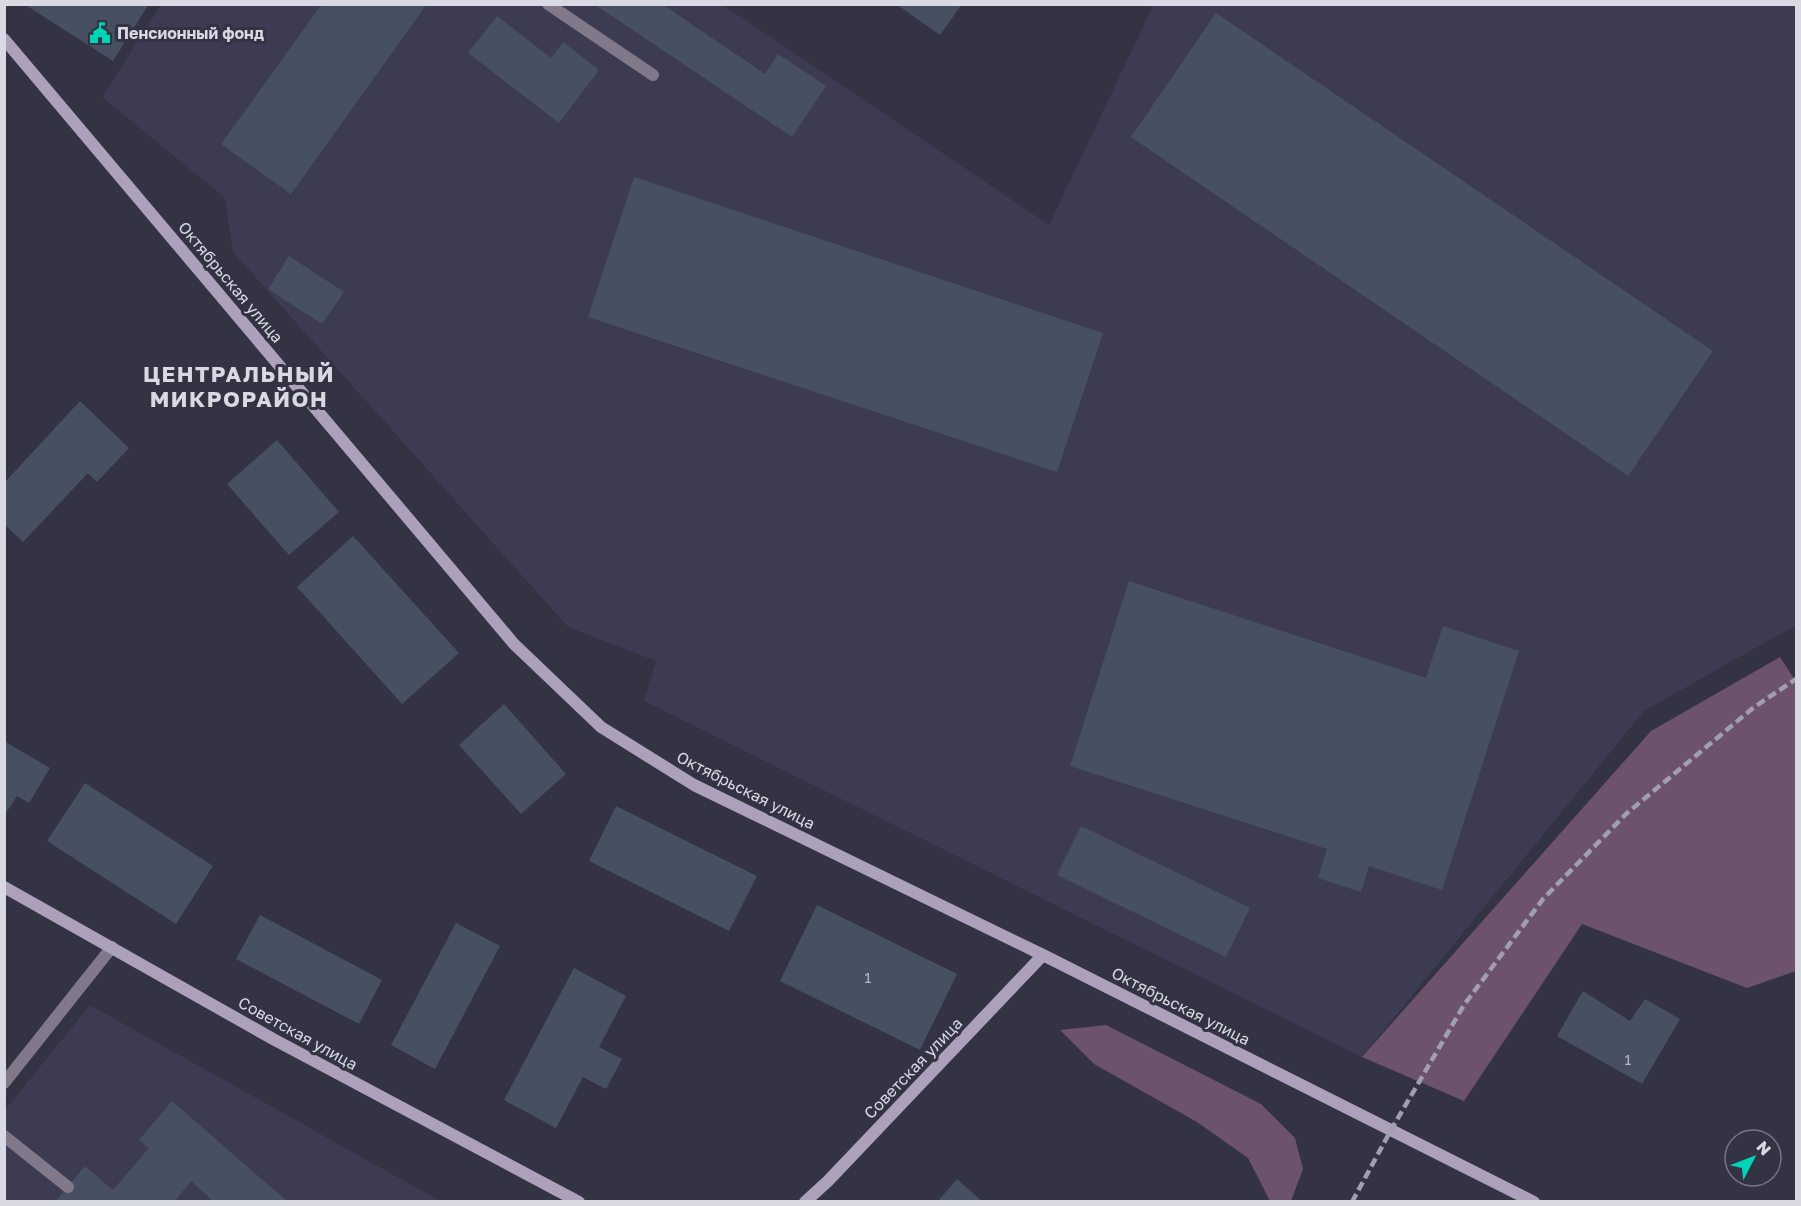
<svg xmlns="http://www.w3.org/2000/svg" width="1801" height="1206" font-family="'Golos Text',sans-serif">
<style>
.built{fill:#3c3b52}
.green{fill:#6d526b}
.building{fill:#475060}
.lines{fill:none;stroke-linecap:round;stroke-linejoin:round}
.lane{stroke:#81798a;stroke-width:12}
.secondary{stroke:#aca0ba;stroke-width:12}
.rail{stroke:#a0a0ad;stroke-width:4.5;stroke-dasharray:9 4.5;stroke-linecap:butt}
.labels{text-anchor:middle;stroke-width:6;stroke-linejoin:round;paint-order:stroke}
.number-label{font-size:14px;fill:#b4b7c3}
.poi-label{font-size:16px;font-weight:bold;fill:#d9d9e4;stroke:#334;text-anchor:start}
.street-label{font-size:16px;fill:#d9d9e4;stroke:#334}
.district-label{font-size:22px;font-weight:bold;letter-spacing:1.5px;fill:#d9d9e4;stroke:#334}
</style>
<rect width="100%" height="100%" fill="#334"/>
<path class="built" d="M161,5H723L1049,225L1152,8L1148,5H1796V625L1644,711L1362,1057L644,701L656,661L568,627L233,252L225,198L102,97Z
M90,1005L440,1201L5,1202V1110Z"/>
<path class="green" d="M1780,657L1796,682V971L1747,988L1582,924L1464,1101L1362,1057L1651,731Z
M1106,1025L1261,1104L1295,1138L1303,1169L1291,1201H1270L1248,1158L1197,1122L1094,1064L1060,1030Z"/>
<path class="building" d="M24,4H149L113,61Z
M322,4H427L291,194L221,144Z
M594,4H662L765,74L778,54L826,86L792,137Z
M896,4H962L940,35Z
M1216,13L1713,351L1628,476L1131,137Z
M497,16L551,58L563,42L599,70L559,123L468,53Z
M634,177L1103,333L1057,472L588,317Z
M289,256L344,292L322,324L268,289Z
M80,401L129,448L97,482L88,473L23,542L5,525V482Z
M277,440L339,512L289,555L227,484Z
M353,536L459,653L402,704L297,587Z
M1129,581L1426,678L1443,626L1519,651L1442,890L1369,866L1361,892L1318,878L1327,849L1070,766Z
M504,704L566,774L521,814L459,745Z
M4,741L50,768L29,803L17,796L4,816Z
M85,783L213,866L176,924L47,841Z
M616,806L757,876L729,931L589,861Z
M1081,826L1250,908L1226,957L1057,875Z
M817,905L957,974L920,1050L780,981Z
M260,915L382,980L359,1024L236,959Z
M456,923L500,946L435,1069L391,1045Z
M574,968L626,996L599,1047L622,1059L606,1089L583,1077L556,1128L504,1100Z
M1583,991L1630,1021L1645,999L1680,1019L1642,1084L1557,1036Z
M172,1101L288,1202H214L191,1181L174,1202H55L85,1166L113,1190L149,1148L139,1140Z
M957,1179L983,1202H937Z"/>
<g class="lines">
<path class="lane" d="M548,4L653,75
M4,1083L112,947
M4,1136L68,1187"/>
<path class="secondary" d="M4,39L514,644L601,727L694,785L1043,955L1534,1202
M4,887L273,1039L579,1202
M805,1202L828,1181L1043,955"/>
<path class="rail" d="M1352,1202L1391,1130L1464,1005L1543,899L1626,814L1753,708L1796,679"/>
</g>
<defs>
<symbol id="civic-bare" viewBox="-9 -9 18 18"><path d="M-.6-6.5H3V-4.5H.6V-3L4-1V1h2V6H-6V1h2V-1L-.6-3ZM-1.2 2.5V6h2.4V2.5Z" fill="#01d5b7" stroke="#334" stroke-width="2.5" paint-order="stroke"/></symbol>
</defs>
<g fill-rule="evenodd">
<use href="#civic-bare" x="85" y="18" width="30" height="30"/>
</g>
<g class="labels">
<g class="number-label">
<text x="868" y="983">1</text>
<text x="1628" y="1065">1</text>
</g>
<g class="poi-label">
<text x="117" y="39">Пенсионный фонд</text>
</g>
<g class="street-label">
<text transform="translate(231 282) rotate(50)" y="6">Октябрьская улица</text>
<text transform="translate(746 790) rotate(27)" y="6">Октябрьская улица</text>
<text transform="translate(1181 1006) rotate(27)" y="6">Октябрьская улица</text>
<text transform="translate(298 1033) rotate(29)" y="6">Советская улица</text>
<text transform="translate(913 1068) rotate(-46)" y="6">Советская улица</text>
</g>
<g class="district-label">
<text x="239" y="382">ЦЕНТРАЛЬНЫЙ<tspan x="239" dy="25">МИКРОРАЙОН</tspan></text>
</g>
</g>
<rect width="1801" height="1206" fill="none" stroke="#d9d9e4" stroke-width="12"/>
<g transform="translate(1753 1158) rotate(48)"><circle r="28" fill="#333344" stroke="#757584" stroke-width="1.5"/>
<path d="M0-4.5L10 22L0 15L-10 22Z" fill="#01d5b7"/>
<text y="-9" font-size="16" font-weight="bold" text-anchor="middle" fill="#d9d9e4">N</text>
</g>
</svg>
